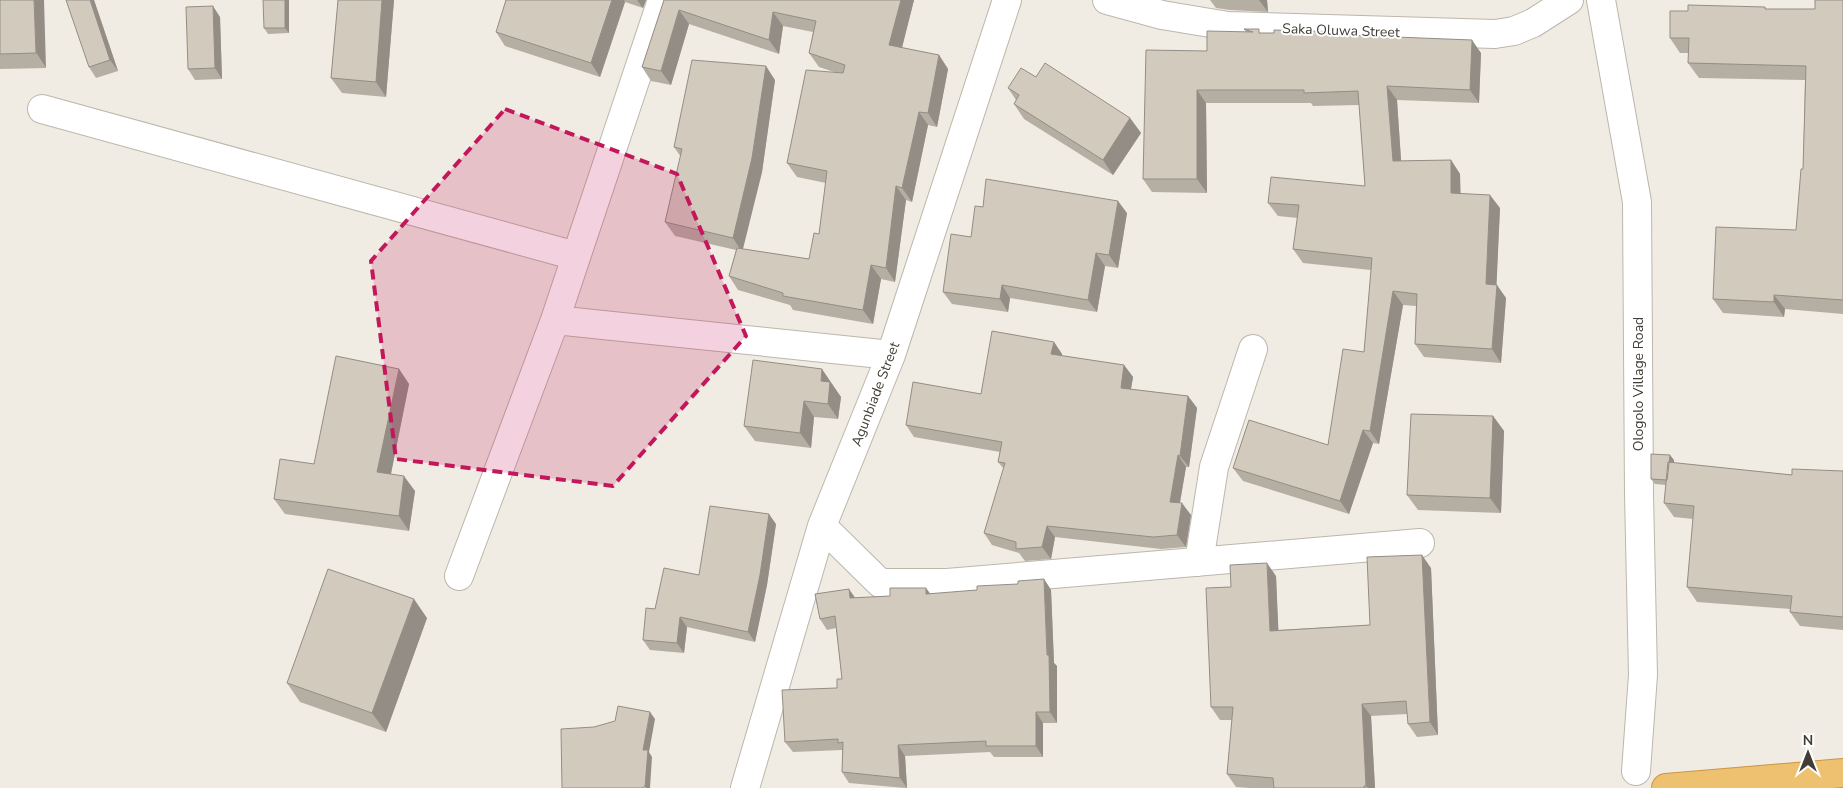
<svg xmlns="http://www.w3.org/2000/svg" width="1843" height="788" font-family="'Nunito Sans',sans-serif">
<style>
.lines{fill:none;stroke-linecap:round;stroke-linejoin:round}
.minor-casing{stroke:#bdb6ab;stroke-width:30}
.highway-casing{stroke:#cc9642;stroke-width:30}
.minor{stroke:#fff;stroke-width:28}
.highway{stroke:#eec171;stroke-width:28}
.wall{fill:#b5aea3}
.shaded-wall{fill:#948d85}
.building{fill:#d3cabe;stroke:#948d85}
.marked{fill:#c2185b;fill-opacity:0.2;stroke:#c2185b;stroke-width:4;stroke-dasharray:10 6;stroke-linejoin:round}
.labels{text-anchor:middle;stroke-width:4;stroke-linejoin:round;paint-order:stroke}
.street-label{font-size:14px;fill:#413c35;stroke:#fff}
</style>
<rect width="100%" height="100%" fill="#f0ece4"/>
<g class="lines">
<defs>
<path id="minor" d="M1107,0L1162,15L1228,26L1495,34L1514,31L1533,23L1569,0
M1601,0L1637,202L1639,495L1643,675L1636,771
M42,109L576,256
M555,320L891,355
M822,526L880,583H947L1420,543
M1199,562L1214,467L1253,349
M459,576L555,320L662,0
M745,788L822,526L891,355L1007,0"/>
<path id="highway" d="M1666,788L1843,773"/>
</defs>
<use href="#minor" class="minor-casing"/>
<use href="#highway" class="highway-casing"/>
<use href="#minor" class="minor"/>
<use href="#highway" class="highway"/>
</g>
<path class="wall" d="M0,0L46,68L0,69Z
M94,0L118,71L96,78L89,67Z
M289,0V33L268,34L264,28Z
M338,0H394L386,97L342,93L331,78Z
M506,0H646L643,8L625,2L600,77L505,46L496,32Z
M664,0H914L902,48L939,55L948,69L937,127L928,125L912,202L906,200L895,282L881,279L873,324L793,310L790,305L738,290L729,276L736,250L675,236L665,222L681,157L674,147L775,80L762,172L743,249L809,259L819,234L826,183L797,177L787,163L834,72L819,67L809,53L813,32L783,26L779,54L689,24L671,85L651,81L642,67Z
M1210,0H1267L1268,12L1230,10L1216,8Z
M1843,0V314L1785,309L1784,317L1723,313L1713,299L1796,230L1803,169L1805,80L1699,78L1688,63L1689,53H1680L1670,38L1688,11L1765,7L1766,9H1815Z
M220,17L222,79L195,80L188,69Z
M1244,29L1261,33H1274L1345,32L1347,35L1481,53L1479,103L1397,100L1401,161L1451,160L1460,174V193L1500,208L1496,285L1506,298L1501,363L1424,357L1415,344L1416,306L1403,305L1379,444L1373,443L1349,514L1243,481L1233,468L1328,445L1364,352L1371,270L1303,263L1293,249L1298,218L1278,216L1268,203L1365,186L1359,105L1313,106L1311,103H1206L1207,193L1152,192L1143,179L1207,51L1246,32Z
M1036,77L1130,118L1141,133L1113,175L1024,119L1014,104L1016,100L1008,88Z
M983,207L1127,213L1118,268L1105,266L1097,312L1010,298L1008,312L952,304L943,292L971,237Z
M1054,342L1062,354V356L1124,365L1133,377L1131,389L1188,396L1197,408L1189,467H1186L1180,503L1191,515L1186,547L1161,549L1055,537L1051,559L1025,561L1019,553L992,545L984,533L1004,469L998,462L1000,452L914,437L906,425L981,394Z
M399,369L409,384L391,474L415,491L409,531L285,514L274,499L314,464Z
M833,384L832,385L841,397L838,419L814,417L811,448L755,441L744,426Z
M1493,416L1504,431L1501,513L1418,510L1407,495Z
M1674,460V463L1792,475L1843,471V630L1800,626L1790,612V609L1697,602L1687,587L1693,519L1674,517L1664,503L1666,485L1655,484L1651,479Z
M776,524L767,585L755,642L687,627L684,653L650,650L643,640L655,609L699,575Z
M1431,568L1438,735L1417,737L1408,724L1407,714L1371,716L1375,788H1250L1236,787L1227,774L1232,720H1220L1211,707L1231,587L1276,576L1278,630L1370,625Z
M1044,579L1051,590L1054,663L1057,666V723H1043V757H994L990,752L905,756L907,788H905L849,783L842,772V750L793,752L785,742L837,688L842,679L836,628L827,630L820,619L855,598L890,596L926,588L930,594L977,590L1018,584Z
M427,618L386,732L300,702L287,683Z"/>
<path class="shaded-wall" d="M34,0H44L46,68L36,53Z
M90,0H94L118,71L110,60Z
M285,0H289V33L285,28Z
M382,0H394L386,97L376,82Z
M612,0H624L625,2L600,77L591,63Z
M637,0H646L643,8Z
M901,0H914L899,59L889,45Z
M1259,0H1267L1268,12Z
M213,6L220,17L222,79L215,68Z
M679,10L689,24L671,85L661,71Z
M773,12L783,26L779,54L769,40Z
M1472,40L1481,53L1479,103L1470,90Z
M939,55L948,69L937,127L928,113Z
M766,66L775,80L762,172L742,252L733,238Z
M1387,86L1397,100L1402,174L1393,161Z
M1197,90L1206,103L1207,193L1197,179Z
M919,112L928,125L912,202L902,188Z
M1130,118L1141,133L1113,175L1103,160Z
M1451,160L1460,174L1461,206L1451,193Z
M896,186L906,200L895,282L886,268Z
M1490,195L1500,208L1496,297L1486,284Z
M1118,201L1127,213L1118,268L1109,255Z
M1096,253L1105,266L1097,312L1088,300Z
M871,265L881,279L873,324L863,310Z
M1002,285L1010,298L1008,312L1000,299Z
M1497,285L1506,298L1501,363L1492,349Z
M1393,291L1403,305L1379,444L1370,431Z
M1774,295L1785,309L1784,317L1774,302Z
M1054,342L1062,354L1060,366L1051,354Z
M1124,365L1133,377L1129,400L1121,388Z
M399,369L409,384L388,488L377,472Z
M822,369L841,397L838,419L828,404L821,381Z
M1188,396L1197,408L1189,467L1180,456Z
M804,401L814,417L811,448L800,433Z
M1493,416L1504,431L1501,513L1490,498Z
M1363,430L1373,443L1349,514L1340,501Z
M1178,455L1186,467L1178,513L1170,502Z
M1670,455L1674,460L1672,485L1668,480Z
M404,476L415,491L409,531L399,516Z
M1182,503L1191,515L1186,547L1177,535Z
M769,514L776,524L767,585L755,642L748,632Z
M1047,526L1055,537L1051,559L1042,547Z
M1422,555L1431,568L1438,735L1430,722Z
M1267,563L1276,576L1279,643L1270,631Z
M1044,579L1051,590L1054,663L1057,666V723L1050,712Z
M926,588L934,599L926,594Z
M849,589L856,599L850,598Z
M414,599L427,618L386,732L372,713Z
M680,617L687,627L684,653L677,643Z
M1362,704L1371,716L1375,788H1368L1366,786Z
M650,712L655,719L649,752L652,757L650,788H646L645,787L643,750Z
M1036,712L1043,723V757L1036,746Z
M898,745L905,756L907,788L900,778Z"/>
<path class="building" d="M0,0H34L36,53L0,54Z
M66,0H90L110,60L89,67Z
M263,0H285V28H264Z
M338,0H382L376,82L331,78Z
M506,0H612L591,63L496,32Z
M664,0H901L889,45L939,55L928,113L919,112L902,188L896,186L886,268L871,265L863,310L783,296V293L729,276L737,248L809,259L814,233L819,234L827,171L787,163L806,70L843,73L845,65L809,53L816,21L773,12L769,40L679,10L661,71L642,67Z
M1815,0H1843V300L1774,295V302L1713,299L1716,227L1796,230L1801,169H1803L1806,66L1688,63L1689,38H1670V11H1688V5L1765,7V9H1815Z
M213,6L215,68L188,69L186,7Z
M1244,29H1259V33H1274V30L1345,32V35L1472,40L1470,90L1387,86L1393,161L1451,160V193L1490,195L1486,284L1497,285L1492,349L1415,344L1417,294L1393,291L1370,431L1363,430L1340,501L1233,468L1249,420L1328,445L1343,349L1364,352L1372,258L1293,249L1299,205L1268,203L1271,177L1365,186L1358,91L1304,93V90H1197V179H1143L1146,50L1207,51V31L1253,32Z
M692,60L766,66L752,158L733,238L665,222L682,149L674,147Z
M1045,63L1130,118L1103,160L1014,104L1019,95L1008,88L1021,68L1036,77Z
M986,179L1118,201L1109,255L1096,253L1088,300L1002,285L1000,299L943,292L951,234L971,237L975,206L983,207Z
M992,331L1054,342L1051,354L1124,365L1121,388L1188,396L1180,456L1178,455L1170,502L1182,503L1177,535L1153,537L1047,526L1042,547L1016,549V542L984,533L1005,463L998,462L1002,442L906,425L913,382L981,394Z
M336,356L399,369L377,472L404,476L399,516L274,499L280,459L314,464Z
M753,360L822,369L821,381L830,382L828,404L804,401L800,433L744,426Z
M1411,414L1493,416L1490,498L1407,495Z
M1651,454L1670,455L1667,480L1651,479Z
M1668,462L1792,475V469L1843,471V617L1790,612L1792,596L1687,587L1694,506L1664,503Z
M710,506L769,514L760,575L748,632L680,617L677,643L643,640L646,608L655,609L664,568L699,575Z
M1422,555L1430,722L1408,724L1406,701L1362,704L1366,786H1364V788H1274L1273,778L1227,774L1233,707H1211L1206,588L1231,587L1230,565L1267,563L1270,631L1370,625L1367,557Z
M328,569L414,599L372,713L287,683Z
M1044,579L1047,655H1049L1050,712H1036V746H986V741L898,745L900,778L842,772L843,742L838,743V739L785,742L782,690L837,688V679H842L835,616L820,619L815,594L849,589L850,598L890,596V588H926V594L977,590V586L1018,584V581Z
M618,706L650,712L643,750H648L645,787H643V788H562L561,729L594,727L615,721Z"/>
<path class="marked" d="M505,109L677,174L746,336L613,486L396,459L371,261Z"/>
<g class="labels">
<g class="street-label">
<text transform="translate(1341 30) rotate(2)" y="5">Saka Oluwa Street</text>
<text transform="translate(1638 384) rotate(-90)" y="5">Ologolo Village Road</text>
<text transform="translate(875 394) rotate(-69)" y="5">Agunbiade Street</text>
</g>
</g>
<g transform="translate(1808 753)" stroke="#ffffff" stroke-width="4" paint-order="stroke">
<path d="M0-4L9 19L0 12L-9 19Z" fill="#413c35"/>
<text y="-8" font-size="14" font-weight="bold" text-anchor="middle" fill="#413c35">N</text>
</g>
</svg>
